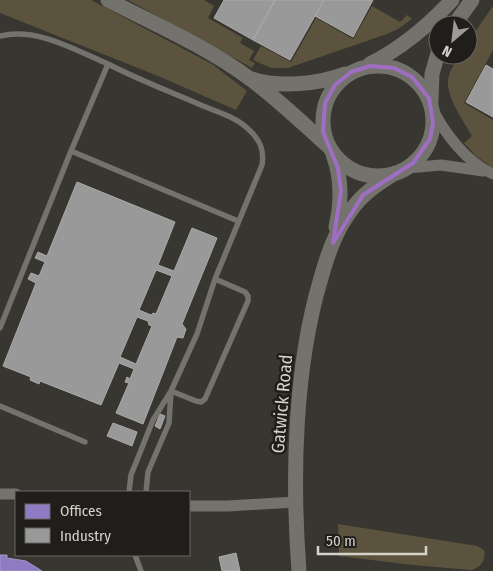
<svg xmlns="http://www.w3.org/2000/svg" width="493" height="571" font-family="'Fira Sans Condensed',sans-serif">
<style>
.green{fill:#5b533d}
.offices{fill:#8e7cc3;stroke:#a396c5}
.industry{fill:#999;stroke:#abaaa8;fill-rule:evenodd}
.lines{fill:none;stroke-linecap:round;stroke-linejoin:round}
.service{stroke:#74726c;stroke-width:5.5}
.minor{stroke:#74726c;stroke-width:11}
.tertiary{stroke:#74726c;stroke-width:15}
.marked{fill:none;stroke:#9f6ec4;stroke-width:4;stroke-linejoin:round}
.labels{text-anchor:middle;stroke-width:5;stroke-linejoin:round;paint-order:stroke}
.street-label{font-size:18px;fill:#d4d2cb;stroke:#201e1a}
</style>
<rect width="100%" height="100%" fill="#383630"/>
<path class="green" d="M0,0H91L212,64L247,91L236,110L158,76L0,13Z
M128,0H204L214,6L208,18L243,38L240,43L254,51L249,60L255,63L252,68Z
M372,6L400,22L407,15L412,19L398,29L387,34L288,68H271L253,60L261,46L291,62L316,18L353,39Z
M493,6V50L464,103L493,120V168L476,156L464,143L472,136C463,120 443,93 449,75C451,68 457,61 460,55H468V42Z
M338,524L477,546L484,550C486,561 481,567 471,570L413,565L339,556Z"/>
<path class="offices" d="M0,555H7V558L26,561L42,571H0Z"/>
<path class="industry" d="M224,0H275L253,40L214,18Z
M275,0H324L290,60L253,40Z
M324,0H373L353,37L315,16Z
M486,65L493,69V117L466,102Z
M77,182L175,222L158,265L174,271L192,228L217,238L182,324L186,329L183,338L177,337L143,424L116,413L129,383L125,382L127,377L130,379L134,369L119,363L101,405L40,381L39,384L30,380L31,377L3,366L36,283L28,279L31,273L39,276L45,262L35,258L38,252L47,256ZM156,270L172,276L156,314L153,313L151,315L139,310ZM137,317L148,321L149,325L152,326L136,364L120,357Z
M160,414L165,416L160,429L155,426Z
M113,423L137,432L132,446L107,436Z
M236,553L240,571H222L219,557Z"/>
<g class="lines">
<path class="service" d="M0,36C37,27 75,50 108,64
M71,151L238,221
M0,328L71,151L108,64C139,80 171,92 203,106C218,112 235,117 247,128C259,138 265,149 262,165L215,279L197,334L171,391L153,420L131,475L129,492
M0,406L85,442
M146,492L148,472L169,423L171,391L196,401L201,402L205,399L248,301V296L245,292L215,279
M135,555L141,571"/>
<path class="minor" d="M431,106C444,133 466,162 493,174
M407,168L441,165L483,171
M0,494H16
M189,506H228L295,502"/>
<path class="tertiary" d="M108,0C155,24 207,47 249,78C277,98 302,123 328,146
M454,25L472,0
M370,64C402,48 427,27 452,0
M323 121a55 55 0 1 1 110 0a55 55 0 1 1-110 0Z
M252,79C279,88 319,84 345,74
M431,101L432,74L438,53
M333,154C342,178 342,201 336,227
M299,571C292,478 294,368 321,278C328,253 336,230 352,209C363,193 378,184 395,173"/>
</g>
<path class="marked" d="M370,66L394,68L412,77L429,98L433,123L430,139L413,163L363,195L333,243L341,191L338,168L323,132L325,103L335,85L351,72Z"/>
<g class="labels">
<g class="street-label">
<text transform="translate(282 404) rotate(-85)" y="6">Gatwick Road</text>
</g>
</g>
<rect x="15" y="491" width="175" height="65" fill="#201e1a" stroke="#686661"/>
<rect x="25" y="504" width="25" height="15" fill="#8e7cc3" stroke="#686661"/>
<text x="60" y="516" font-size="15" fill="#d4d2cb">Offices</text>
<rect x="25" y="528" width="25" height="15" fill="#999999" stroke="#686661"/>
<text x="60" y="541" font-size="15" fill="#d4d2cb">Industry</text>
<g transform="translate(453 40) rotate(208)"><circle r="24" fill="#201e1a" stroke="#686661"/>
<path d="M0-4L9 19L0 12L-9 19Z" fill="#9d9b95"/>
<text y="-8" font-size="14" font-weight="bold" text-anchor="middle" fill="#d4d2cb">N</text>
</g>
<path d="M318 546v8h108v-8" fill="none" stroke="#d4d2cb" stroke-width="2.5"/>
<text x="326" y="546" font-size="15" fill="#d4d2cb" stroke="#201e1a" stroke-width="4" paint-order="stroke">50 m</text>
</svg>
